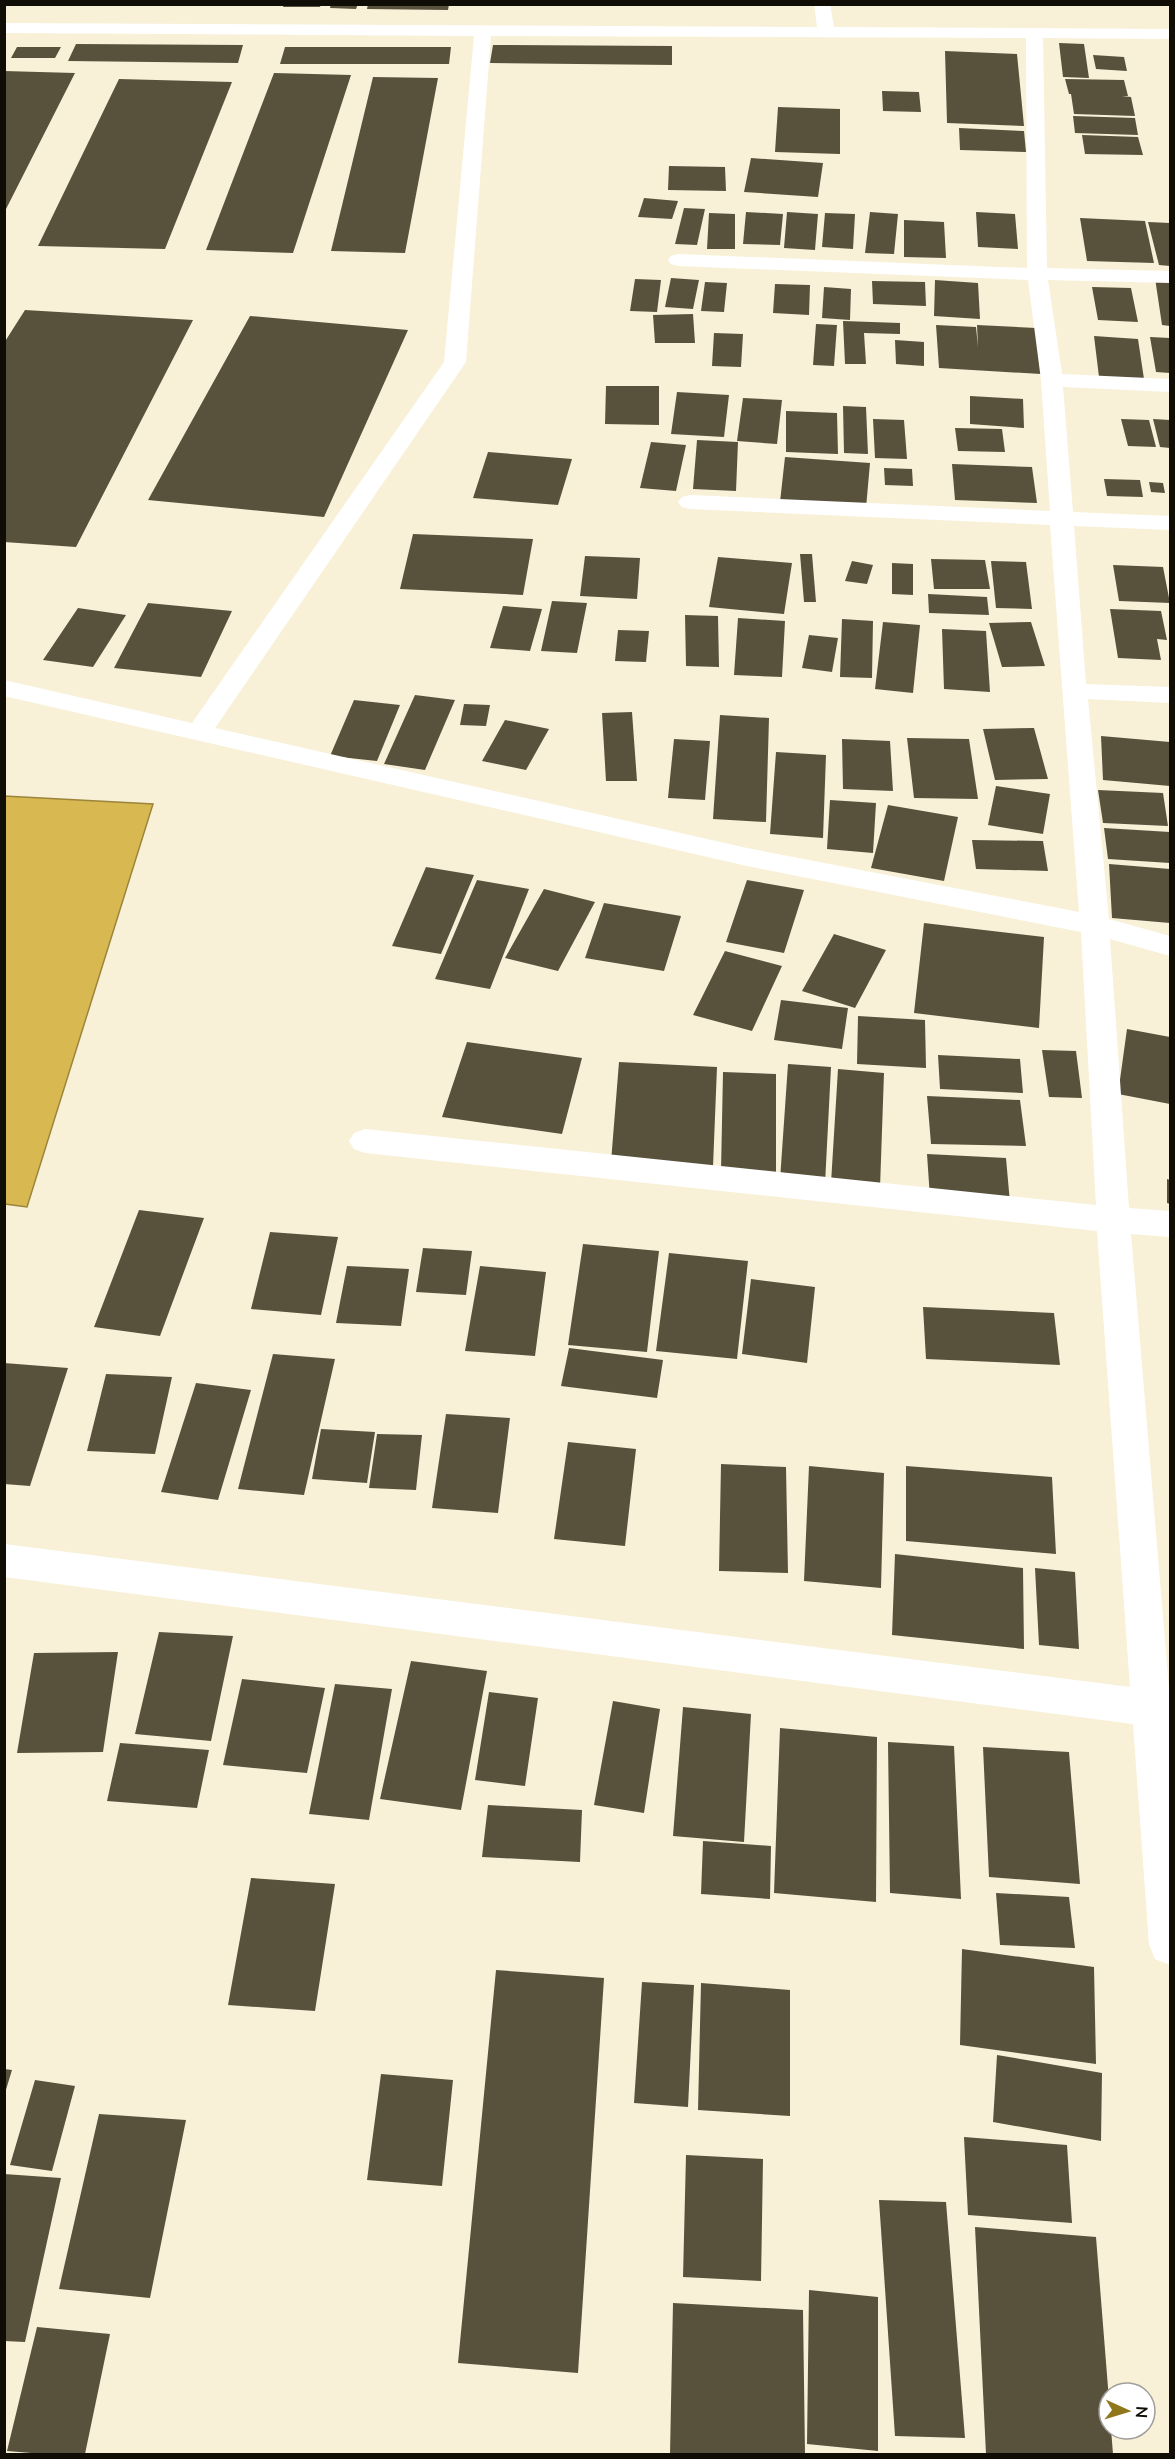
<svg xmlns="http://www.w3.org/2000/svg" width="1175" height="2459" font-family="'Nunito Sans',sans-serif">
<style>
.water{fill:#d8b951;stroke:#9c853a;stroke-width:1.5}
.building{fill:#58523d}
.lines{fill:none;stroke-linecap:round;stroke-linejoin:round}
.minor{fill:#fff;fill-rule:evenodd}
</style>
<rect width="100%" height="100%" fill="#f8f1d8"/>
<path class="water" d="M4,796L153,804L27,1207L5,1204Z"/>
<path class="building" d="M284,4H321L320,7H283Z
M331,4H358L356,9L330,8Z
M368,4H449L448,10L367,9Z
M1059,43L1084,44L1089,78L1063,77Z
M76,44L243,45L238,63L68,61Z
M493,45L672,46V65L490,63Z
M17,47H61L55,58H11Z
M285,47H451L449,64H280Z
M945,51L1017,54L1024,126L947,123Z
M1093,55L1124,57L1127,71L1096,69Z
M4,71L75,73L4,213Z
M274,73L351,75L293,253L206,250Z
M373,77L438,78L405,253L331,251Z
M119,79L232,82L165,249L38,246Z
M1065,79L1124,80L1128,96H1122L1131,97L1135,116L1074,114L1071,94H1069Z
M882,91L919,92L921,112L883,111Z
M778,107L840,109V154L775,152Z
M1073,116L1135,118L1138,135L1075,133Z
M959,128L1024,131L1026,152L960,150Z
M1082,135L1138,137L1143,155L1085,154Z
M751,158L823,163L818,197L744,192Z
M669,166L725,167L726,191L668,190Z
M644,198L678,201L672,219L638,217Z
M684,208L705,209L697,245L675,244Z
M746,212L783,214L780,245L743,244Z
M787,212L818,214L815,250L784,248Z
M870,212L898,214L894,254L865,253Z
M976,212L1015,214L1018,249L978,247Z
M709,213L735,214V249H707Z
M825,213L855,214L853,249L822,247Z
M1080,218L1145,221L1154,263L1087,261Z
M904,220L944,222L946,258L904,257Z
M1148,222L1170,223V266L1159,265Z
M671,278L699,280L693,309L665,307Z
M1155,278L1170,279V326L1162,325Z
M635,279L661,280L657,312L630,311Z
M935,280L978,283L980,319L934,316Z
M872,281L925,282L926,306L873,304Z
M705,282L727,283L724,312L701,311Z
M775,284L810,285L809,315L773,313Z
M824,287L851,289L850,320L822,318Z
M1092,287L1131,288L1138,322L1098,320Z
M25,310L193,320L76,547L4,542V343Z
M693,314L695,343H655L653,315Z
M250,316L408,330L324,517L148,500Z
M843,321L900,323V334L864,333L866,364H845Z
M816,324L837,325L834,366L813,365Z
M936,325L976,327L978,347L977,325L1036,328L1041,374L939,368Z
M714,333L743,334L741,367L712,366Z
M1094,336L1138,339L1144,379L1099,377Z
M1150,337L1170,338V373L1156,372Z
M895,340L924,342V366L896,364Z
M606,386H659V425L605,424Z
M677,392L729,395L724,437L671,434Z
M970,396L1023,399L1024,428L970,424Z
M743,398L782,400L777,444L737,441Z
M843,406L866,407L868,454L844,453Z
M786,411L837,413L838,454L786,452Z
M873,419L904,420L907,459L875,458Z
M1121,419L1149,420L1156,447L1128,446Z
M1153,419L1170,420V448L1160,447Z
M955,428L1002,429L1005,452L958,451Z
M697,440L738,442L736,491L693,489Z
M651,442L686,445L676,491L640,488Z
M488,452L572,459L558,505L473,498Z
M785,457L870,463L866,508L780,502Z
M952,464L1032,467L1037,503L955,500Z
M884,468L912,469L913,486L885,485Z
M1104,479L1140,480L1143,497L1107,496Z
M1149,482L1163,483L1165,493L1151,492Z
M413,534L533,539L523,595L400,589Z
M800,554H812L816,602H804Z
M585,556L640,558L637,599L580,596Z
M718,557L792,563L784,614L709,607Z
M931,559L985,560L990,589H934Z
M852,561L873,565L867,584L845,581Z
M991,561L1026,562L1032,609L996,608Z
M892,563L913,564V595L892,594Z
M1113,565L1163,567L1170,603L1119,601Z
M928,594L987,597L989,615L929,613Z
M552,601L587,603L577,653L541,651Z
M148,603L232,611L201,677L114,668Z
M503,606L542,609L530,651L490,648Z
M78,608L126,615L93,667L43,660Z
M1110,609L1161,611L1167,640L1157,639L1161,660L1118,658Z
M685,615L718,616L719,667L686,666Z
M738,618L785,621L782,677L734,675Z
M842,619L873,621L872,678L840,677Z
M883,622L920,625L913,693L875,689Z
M1031,622L1045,666L1002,667L989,623Z
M942,629L986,631L990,692L944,689Z
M618,630L649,631L646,662L615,661Z
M809,635L838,638L832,672L802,668Z
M415,695L455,700L425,770L384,764Z
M354,700L400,705L377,761L330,756Z
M464,704L490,705L486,726L460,725Z
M632,712L637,781H606L602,713Z
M720,715L769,718L766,822L713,819Z
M505,720L549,729L526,770L482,761Z
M1034,728L1048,779L995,780L983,729Z
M1101,736L1170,742V786L1103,780Z
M907,738L969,739L978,799L914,798Z
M674,739L710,741L705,800L668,798Z
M842,739L890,741L893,791L843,789Z
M776,752L826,755L823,838L770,834Z
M996,786L1050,794L1043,834L988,825Z
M1098,790L1163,793L1168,826L1103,823Z
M830,800L876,803L873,853L827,849Z
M888,805L958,817L944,881L871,868Z
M1104,828L1170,832V863L1108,859Z
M972,840L1043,841L1048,871L976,869Z
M1109,864L1170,869V923L1112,918Z
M426,867L474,875L441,954L392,946Z
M477,880L529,889L490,989L435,979Z
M747,880L804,890L784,953L726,942Z
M544,889L595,902L558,971L505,958Z
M604,903L681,916L664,971L585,958Z
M924,923L1044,937L1039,1028L914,1013Z
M834,934L886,950L855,1008L802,991Z
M725,951L782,966L752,1031L693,1015Z
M781,1000L848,1008L842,1049L774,1040Z
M858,1016L925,1020L926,1068L857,1064Z
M1127,1029L1170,1037V1104L1118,1094Z
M467,1042L582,1058L562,1134L442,1117Z
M1042,1050L1076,1051L1082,1098L1049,1097Z
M938,1055L1020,1059L1023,1093L940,1089Z
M619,1062L717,1067L713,1167L611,1162Z
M788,1064L831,1067L825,1184L780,1180Z
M838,1069L884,1073L880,1188L831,1183Z
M723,1072L776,1074V1173L721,1171Z
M927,1096L1020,1100L1026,1146L931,1144Z
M927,1154L1006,1158L1010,1203L930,1198Z
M1167,1179L1170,1180V1204L1167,1203Z
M139,1210L204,1218L160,1336L94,1327Z
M270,1232L338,1237L321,1315L251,1309Z
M583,1244L659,1251L647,1352L568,1345Z
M423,1248L472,1251L466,1295L416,1292Z
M669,1253L748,1261L737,1359L656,1351Z
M347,1266L409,1269L401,1326L336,1323Z
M480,1266L546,1272L535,1356L465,1351Z
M751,1279L815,1287L807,1363L742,1354Z
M923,1307L1054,1313L1060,1365L926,1359Z
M569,1348L663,1360L657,1398L561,1386Z
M273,1354L335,1359L304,1495L238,1489Z
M4,1363L68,1368L30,1486L4,1484Z
M106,1374L172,1377L155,1454L87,1451Z
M196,1383L251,1390L218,1500L161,1492Z
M446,1414L510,1418L498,1513L432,1508Z
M321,1429L375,1432L367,1483L312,1479Z
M377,1434L422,1435L416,1490L369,1488Z
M568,1442L636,1449L625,1546L554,1539Z
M721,1464L786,1467L788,1573L719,1571Z
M809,1466L884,1473L881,1588L804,1581Z
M906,1466L1052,1477L1056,1554L906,1541Z
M895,1554L1023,1568L1024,1649L892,1635Z
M1035,1568L1075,1572L1079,1649L1039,1645Z
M159,1632L233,1636L211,1741L135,1734Z
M118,1652L103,1752L17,1753L34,1653Z
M411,1661L487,1671L461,1810L380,1799Z
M242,1679L325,1688L307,1773L223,1765Z
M335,1684L392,1689L369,1820L309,1814Z
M489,1692L538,1698L525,1786L475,1780Z
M613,1701L660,1709L644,1813L594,1805Z
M683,1707L751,1714L744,1842L673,1836Z
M780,1728L877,1737L876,1902L774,1893Z
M888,1742L954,1746L961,1899L890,1893Z
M120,1743L209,1750L197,1808L107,1801Z
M983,1747L1069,1752L1080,1884L989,1877Z
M488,1805L582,1810L580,1862L482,1857Z
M703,1841L771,1846L770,1899L701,1894Z
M251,1878L335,1884L315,2011L228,2005Z
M996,1893L1069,1897L1075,1948L1000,1945Z
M962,1949L1094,1967L1096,2064L960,2045Z
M496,1970L604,1978L578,2373L458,2363Z
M642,1982L694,1985L688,2107L634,2103Z
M701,1983L790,1990V2116L698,2110Z
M997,2055L1102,2073L1101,2141L993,2122Z
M4,2069L12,2070L5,2093H4Z
M381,2074L453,2080L442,2186L367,2180Z
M35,2080L75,2086L52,2171L10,2165Z
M99,2114L186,2120L150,2298L59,2289Z
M964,2137L1067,2145L1072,2223L968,2215Z
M686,2155L763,2159L761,2281L683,2277Z
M4,2174L61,2178L25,2342L4,2341Z
M879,2200L946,2202L965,2438L895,2436Z
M975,2227L1096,2237L1109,2400V2429H1111L1113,2454H986Z
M809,2290L878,2297V2451L807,2444Z
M673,2303L803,2310L805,2454H670Z
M37,2327L110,2334L85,2454H43L7,2451Z"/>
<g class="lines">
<path class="minor" d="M814,4H830L834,27L1170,29V39L1043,38L1047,268L1170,271V283L1048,280L1062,374L1170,379V392L1063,387L1073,512L1170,516V530L1074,526L1086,684L1170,687V703L1088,699L1109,919L1170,936V956L1110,939L1129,1208L1170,1211V1237L1131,1234L1170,1701V1965L1155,1959L1149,1944L1133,1724L4,1577V1544L1130,1687L1097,1231L365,1153L354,1149L349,1141L354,1133L365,1129L1096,1205L1081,932L747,866L4,696V680L192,723L444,362L474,36L4,33V23L817,27ZM491,36L1026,38L1027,268L678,254L671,256L668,260L671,264L678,266L1028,280L1041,380L1050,511L690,495L682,497L678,502L682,507L690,509L1050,525L1079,912L747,848L215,728L466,362Z"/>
</g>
<rect width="1175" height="2459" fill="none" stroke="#0f0d05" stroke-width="12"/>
<g transform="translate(1127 2411) rotate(94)"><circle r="28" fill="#ffffff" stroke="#9f9e9b" stroke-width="1.5"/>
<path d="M0-4.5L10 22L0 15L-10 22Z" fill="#90771c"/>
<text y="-9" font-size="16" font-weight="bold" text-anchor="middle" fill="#0f0d05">N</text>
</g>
</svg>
